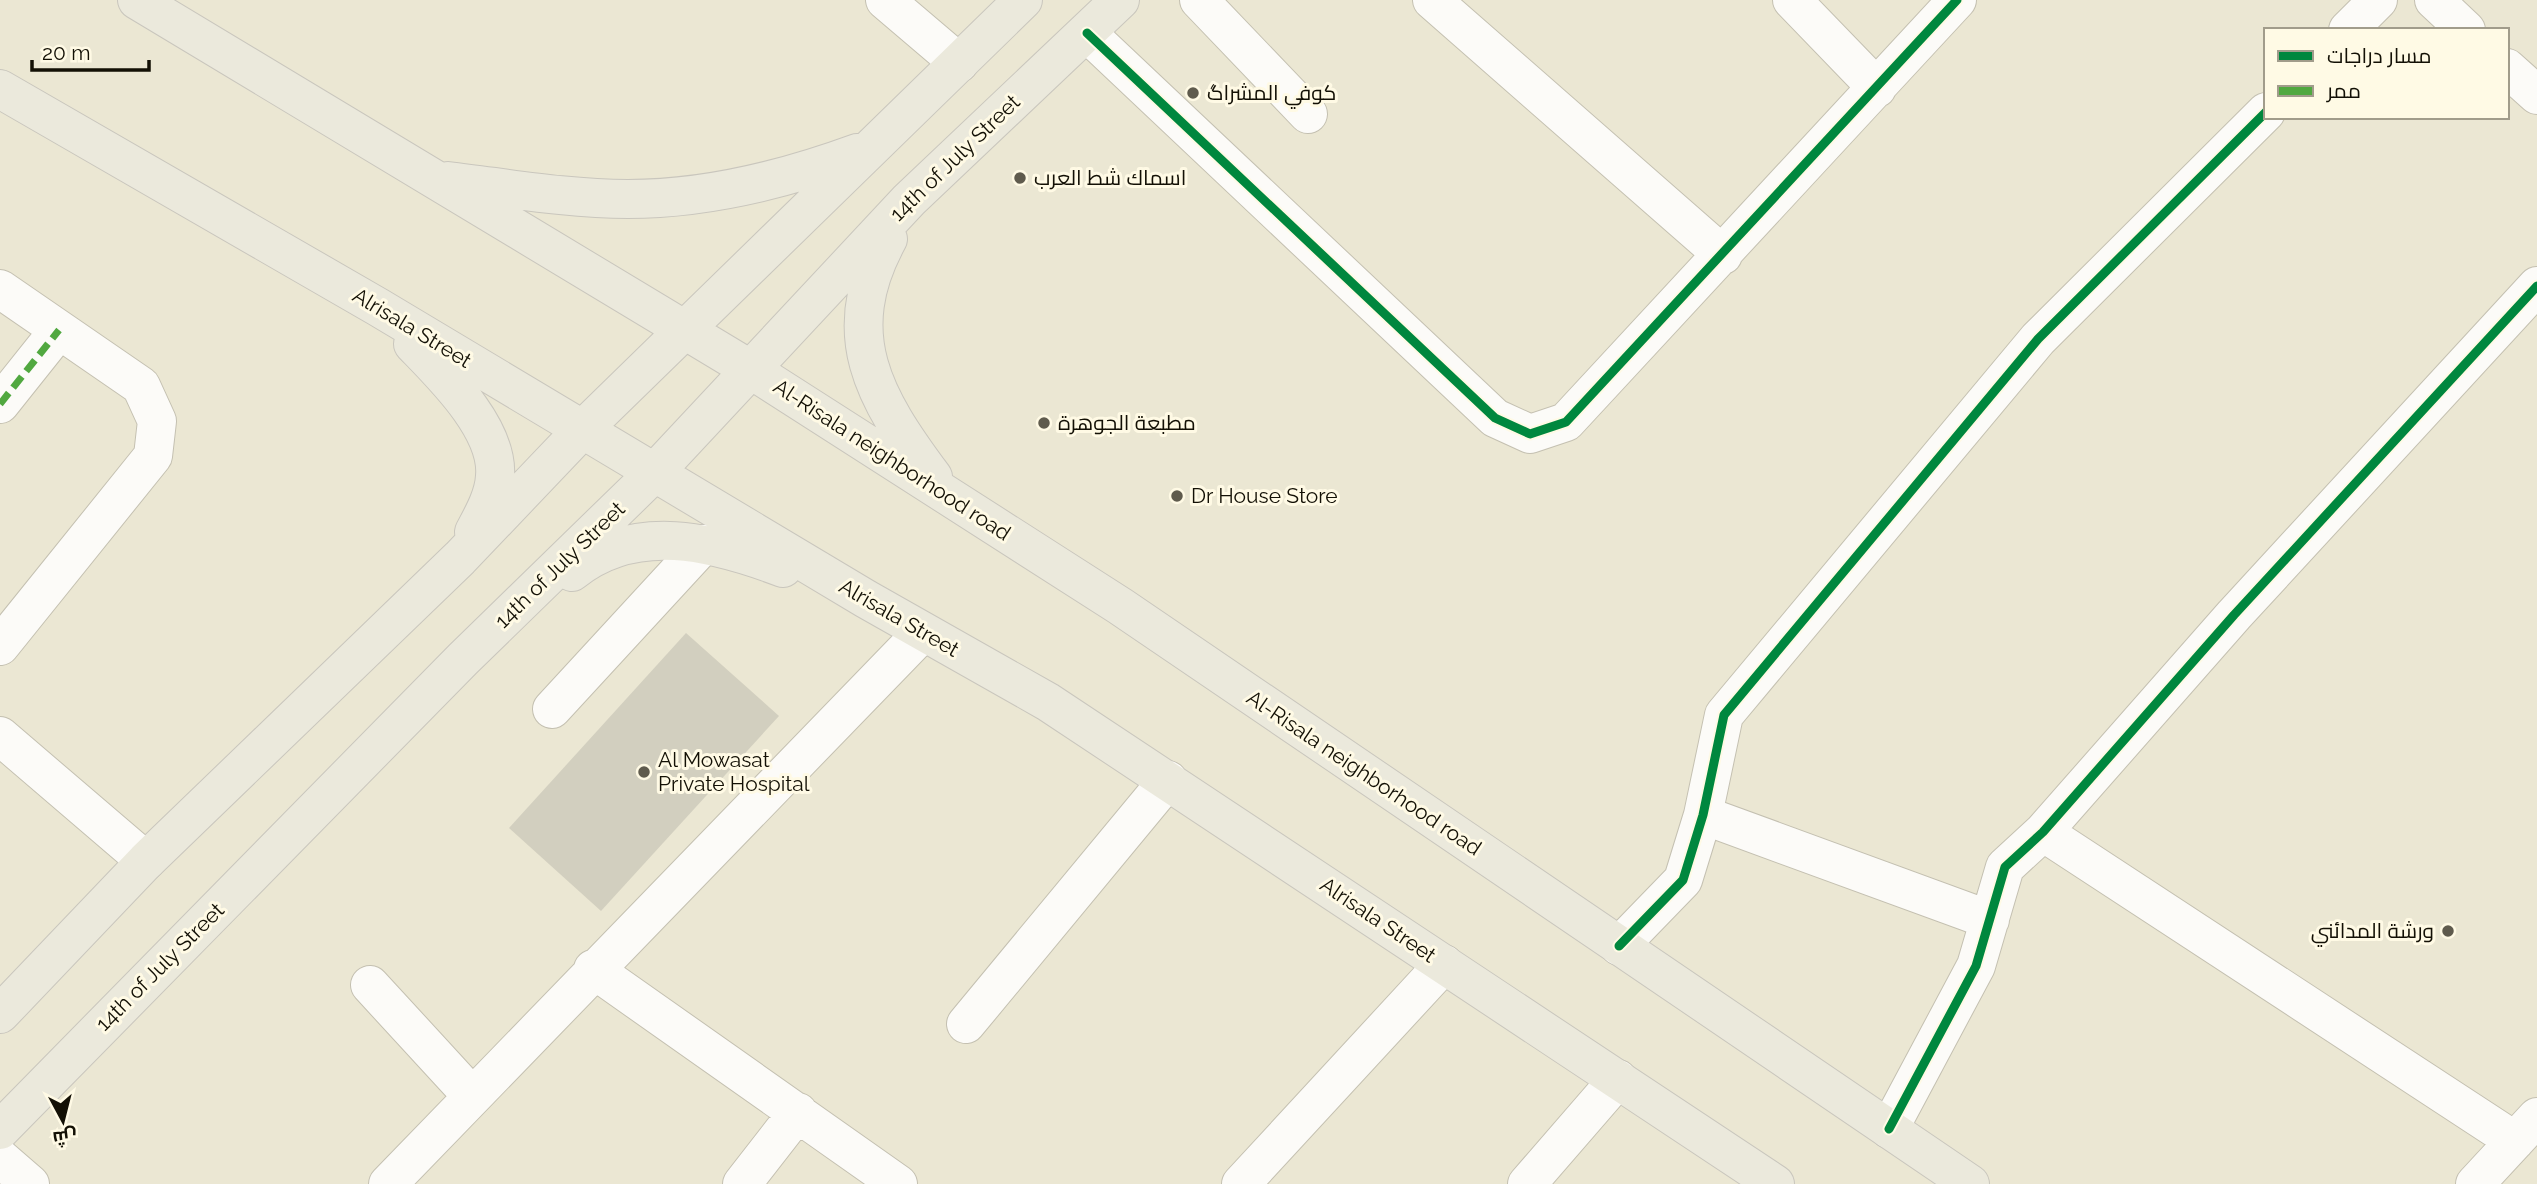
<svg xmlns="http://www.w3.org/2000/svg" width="2537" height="1184" font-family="Raleway,Cairo,sans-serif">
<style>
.building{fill:#d2cfbf}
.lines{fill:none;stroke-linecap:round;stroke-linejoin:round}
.minor-casing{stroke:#c4c0b1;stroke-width:40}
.major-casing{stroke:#c9c6bd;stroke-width:40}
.minor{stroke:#fcfbf8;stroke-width:38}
.major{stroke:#ebe9dc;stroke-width:38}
.quiet{stroke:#51a840;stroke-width:7;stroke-dasharray:14 7;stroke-linecap:butt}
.cycleway-casing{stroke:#fffae5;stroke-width:13}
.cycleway{stroke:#00873e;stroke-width:9}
.poi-dot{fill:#5f5b4d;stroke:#fffae5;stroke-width:2.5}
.labels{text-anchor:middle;stroke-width:6;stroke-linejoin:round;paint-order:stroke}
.poi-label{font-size:21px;fill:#131005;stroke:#fffae5;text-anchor:start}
.street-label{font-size:21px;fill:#131005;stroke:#fffae5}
</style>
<rect width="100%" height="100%" fill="#ebe7d3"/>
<path class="building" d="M686,633L779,716L601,911L509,828Z"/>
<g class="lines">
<defs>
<path id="minor" d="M885,0L959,63
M1199,0L1308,114
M1432,0L1723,255
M1792,0L1877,88
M2434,0L2466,30
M2348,30L2378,0
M1087,33L1495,418L1530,434L1566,422L1957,0
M2507,68L2537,95
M0,289L141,386L157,421L153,456L0,646
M0,404L59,330
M552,709L704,544
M0,736L146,861
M1703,815L1990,920
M2043,832L2515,1141
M1619,946L1683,880L1703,815L1724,715L2038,339L2266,112
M593,969L898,1184
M370,985L472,1096
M966,1024L1168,780
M1889,1129L1976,966L2005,867L2043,832L2234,615L2537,286
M0,1158L30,1184
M388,1184L923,632
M742,1184L798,1112
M1241,1184L1444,964
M1527,1184L1618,1079
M2475,1184L2537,1117"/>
<path id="major" d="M137,0L753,371L1120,606L1970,1184
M0,89L378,307L866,599L1048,702L1775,1184
M448,181C507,188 568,199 628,199C706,199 783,180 857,153
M888,239C836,334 874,398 933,477
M413,344C443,375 499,429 495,476C494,496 483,515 474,532
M572,572C635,521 714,542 783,568
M0,1014L146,861L460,558L582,430L1023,0
M0,1130L463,659L654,473L909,200L1120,0"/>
</defs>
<use href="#minor" class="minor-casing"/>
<use href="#major" class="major-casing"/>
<use href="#minor" class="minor"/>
<use href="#major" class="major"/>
<path class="quiet" d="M0,404L59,330"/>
<defs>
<path id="cycleway" d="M1087,33L1495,418L1530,434L1566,422L1957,0
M1619,946L1683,880L1703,815L1724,715L2038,339L2266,112
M1889,1129L1976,966L2005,867L2043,832L2234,615L2537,286"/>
</defs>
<use href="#cycleway" class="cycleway-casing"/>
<use href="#cycleway" class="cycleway"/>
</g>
<g class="poi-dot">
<circle cx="1193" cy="93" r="7"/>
<circle cx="1020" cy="178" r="7"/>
<circle cx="1044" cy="423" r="7"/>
<circle cx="1177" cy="496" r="7"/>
<circle cx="644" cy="772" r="7"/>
<circle cx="2448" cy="931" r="7"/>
</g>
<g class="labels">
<g class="poi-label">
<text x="1207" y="100">كوفي المشراگ</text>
<text x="1034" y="185">اسماك شط العرب</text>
<text x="1058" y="430">مطبعة الجوهرة</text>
<text x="1191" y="503">Dr House Store</text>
<text x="658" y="767">Al Mowasat<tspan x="658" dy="24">Private Hospital</tspan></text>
<text x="2434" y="938" text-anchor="end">ورشة المدائني</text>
</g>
<g class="street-label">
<text transform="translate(955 158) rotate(-44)" y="7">14th of July Street</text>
<text transform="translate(412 328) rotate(31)" y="7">Alrisala Street</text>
<text transform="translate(892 460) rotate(33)" y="7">Al-Risala neighborhood road</text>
<text transform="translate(560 565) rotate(-44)" y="7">14th of July Street</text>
<text transform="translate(899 618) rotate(30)" y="7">Alrisala Street</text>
<text transform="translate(1364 773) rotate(34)" y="7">Al-Risala neighborhood road</text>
<text transform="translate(1378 920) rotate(34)" y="7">Alrisala Street</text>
<text transform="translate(160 967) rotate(-45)" y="7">14th of July Street</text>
</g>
</g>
<rect x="2264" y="28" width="245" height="91" fill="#fffae5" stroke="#a19c8b" stroke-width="2"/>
<rect x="2278" y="51" width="35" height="10" fill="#00873e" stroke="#a19c8b" stroke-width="2"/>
<text x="2327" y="63" font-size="21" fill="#131005">مسار دراجات</text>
<rect x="2278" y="86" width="35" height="10" fill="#51a840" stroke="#a19c8b" stroke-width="2"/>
<text x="2327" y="98" font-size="21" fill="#131005">ممر</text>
<g transform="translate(63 1121) rotate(173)" stroke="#fffae5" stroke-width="5" paint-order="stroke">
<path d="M0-5L12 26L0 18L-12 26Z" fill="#131005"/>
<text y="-10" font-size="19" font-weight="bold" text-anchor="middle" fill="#131005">ش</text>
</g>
<path d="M32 60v10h117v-10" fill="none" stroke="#131005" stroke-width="3.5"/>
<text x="42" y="60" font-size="21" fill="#131005" stroke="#fffae5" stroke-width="5" paint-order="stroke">20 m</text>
</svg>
